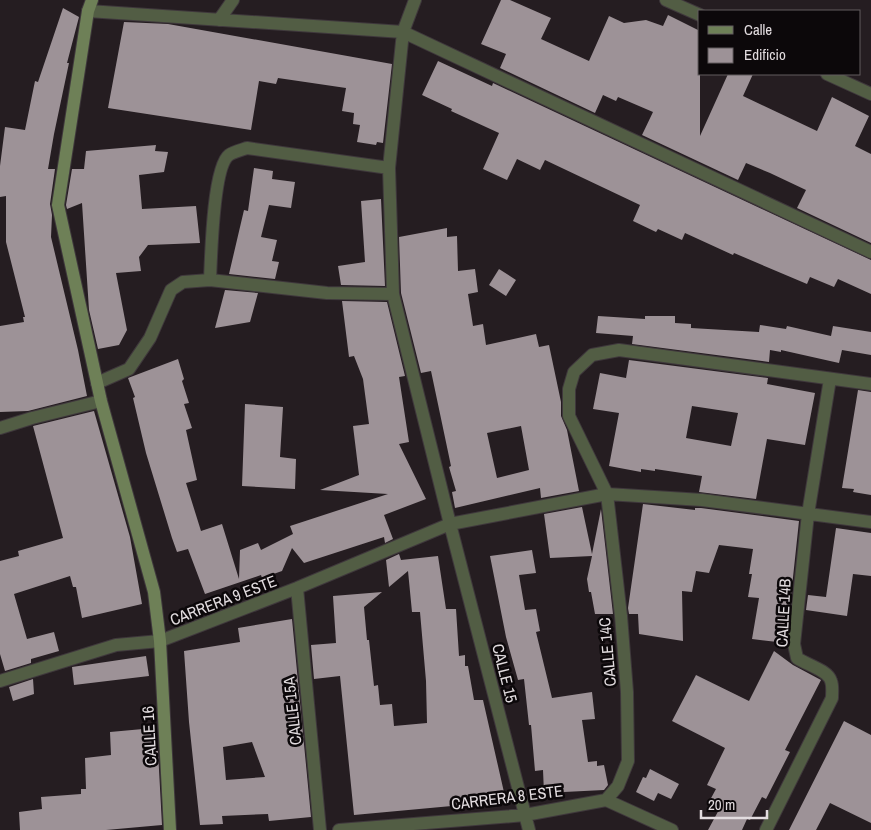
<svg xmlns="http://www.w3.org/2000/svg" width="871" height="830" font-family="'Archivo Narrow',sans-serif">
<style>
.building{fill:#9d9297;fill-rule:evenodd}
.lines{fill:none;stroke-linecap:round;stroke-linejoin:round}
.minor-casing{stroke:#3f383c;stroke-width:14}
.secondary-casing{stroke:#3f383c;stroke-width:14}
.minor{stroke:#525d44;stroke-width:12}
.secondary{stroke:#6e8057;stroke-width:12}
.labels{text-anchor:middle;stroke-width:5;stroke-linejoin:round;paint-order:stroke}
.street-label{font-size:16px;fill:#e2dcdf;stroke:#0c080a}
</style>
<rect width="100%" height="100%" fill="#251d21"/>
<path class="building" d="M501,0H510L551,18L541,39L589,61L609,16L624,23L646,20L663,26L668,15L700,31V136L728,74H753L743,96L817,131L832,97L869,116L855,146L871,154V243L797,208L806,190L770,173L746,163L738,180L642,135L653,112L618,97L616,101L603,95L595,113L500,68L506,54L481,44Z
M63,8L79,17L67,63H69L54,134L48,169H55L50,204L52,215L51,237L78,350L87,396L28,411L0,412V326L24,322L23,317H25L6,242V196L0,197V166L5,127L25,130L35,81L38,82Z
M124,22L168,24L392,64L383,143L377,142L376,145L357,142L360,125L353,124L354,113L342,111L346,88L278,78L276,84L259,81L251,130L108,108Z
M438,61L492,86L493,83L871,260V294L838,279L834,287L810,277L807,284L734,253L733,255L685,233L682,240L658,229L656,232L633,221L640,205L545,160L540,170L517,159L507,180L483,169L499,133L451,111L452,109L422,95Z
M156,145L155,151L168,152L164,172L139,175L142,209L196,206L200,243L148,245L139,257L141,271L116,273L127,330L119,345L98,349L89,310L82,203L67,209L66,205L72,169H84L86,151Z
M254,168L273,171L272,179L295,182L291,208L269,205L261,237L277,240L272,261L279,262L275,279L229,274L244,210L248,211Z
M381,199L385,286L341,285L338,266L365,262L361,201Z
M447,228V237L457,236L458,271L475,269L478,292L468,294L473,326L483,324L486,345L536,334L539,347L549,345L561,402V416L567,430L579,491L541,498L540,488L455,508L452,492L456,491L449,467L451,466L431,371L421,373L401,293L399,237ZM521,426L529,470L497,478L487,433Z
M499,269L516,280L506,296L489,285Z
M225,290L258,293L250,322L215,328Z
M342,301L387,302L405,376L399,377L409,442L399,444L426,499L384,515L393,539L385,543L384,537L304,563L292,548L282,571L262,578L261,575L205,594L188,549L177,552L172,538L146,453L133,398L135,397L128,378L178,359L184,379L182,381L189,403L184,404L192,428L186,430L197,480L186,483L201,531L222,524L239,579L240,550L258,543L261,550L293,534L290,526L388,494L320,490L359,475L353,426L369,424L363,379L354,356L349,357Z
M598,316L645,319V316H675V323L691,324V328L759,332L760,325L786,329L787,326L831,336L833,326L871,332V355L842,350L839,363L781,350V352L770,350L769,362L632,344L633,336L596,333Z
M629,360L768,378L767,384L815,393L805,445L767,439L756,499L699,492L702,476L655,469V471L641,469V472L609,466L619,413L593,409L600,373L626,378ZM692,406L738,413L731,446L686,438Z
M858,390L871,392V495L853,492L854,489L842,488Z
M245,404L283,407L280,457L296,459L295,489L242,486Z
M94,411L130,537L142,604L82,618L76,587H73L70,576L14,594L27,639L54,632L59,651L31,659V663L5,671L0,654V561L19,556L18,551L63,538L33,426Z
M643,504L695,510V508H701L799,521L786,643L752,639L759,598L748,597L752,574H749L753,549L719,545L709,573L696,571L692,592L682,591L683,641L639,634L638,614H629L628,608Z
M582,507L592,554L601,509L613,614H595L591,592H589L587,579L592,556L550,558L544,514Z
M836,528L871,533V576L853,574L847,616L806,610L808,595L826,597Z
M532,550L536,573L519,575L525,610L536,609L540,631L536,632L552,698L592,692L595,719L582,720L588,762L597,761V766L604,765L608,785L604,790L544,793L543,770L535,771L531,725H529L524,679L518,680L506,637L490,556Z
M399,554L401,560L438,556L446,609H456L459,656L465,655V666H468L474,700H483L506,801L354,815L340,676L314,679L311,645L336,643L333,596L382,592L364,607L367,640H369L374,686L378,685L380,705L392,704L394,726L427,723L426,681L420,612H412L408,571L389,587L386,560Z
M292,619L311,817L269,821L268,814L222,816L223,824L200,825L189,722L184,651L240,642L238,628ZM252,742L265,777L226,780L223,747Z
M774,651L793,665L821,680L785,750L790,752L766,799L762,797L750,820L747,819L742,830H708L721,806L710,800L716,789L707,785L725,748L672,721L696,675L749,701Z
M146,656L149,676L74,685L72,667Z
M33,679L34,694L13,701L9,687Z
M844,721L871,735V823L830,803L816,830H789Z
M154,728L156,751H158L162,825L106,830H20L19,812L42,809L41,797L81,794V789H86L85,758L111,755L110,732Z
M650,769L679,784L671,799L658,793L654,801L636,792L643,777L646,778Z"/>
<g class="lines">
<defs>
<path id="minor" d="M415,0L403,32L389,168L393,294L450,524L529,830
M666,0L700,15
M88,11L403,32L871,252
M219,20L233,0
M827,74L871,94
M210,280L327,293L393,294
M97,383L129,369L150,338L171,290L183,282L210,280C211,258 213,167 229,155C233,152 241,150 247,148L389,168
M0,428L32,418L101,401
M297,588L320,830
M0,681L116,645L160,641L297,588L450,524L607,494L702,500L871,522
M606,800L618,786L628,761L627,692L621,616L607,494L569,416V389L574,372L592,355L619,350L871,384
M339,830L525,815L606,800L672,830
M766,830L832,698C832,693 833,686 831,681C828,670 807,665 797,658L794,644L808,514L830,379"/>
<path id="secondary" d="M92,0L88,11L58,205L101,401L154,592L160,641L170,830"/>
</defs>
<use href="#minor" class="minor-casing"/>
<use href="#secondary" class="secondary-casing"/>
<use href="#minor" class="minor"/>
<use href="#secondary" class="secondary"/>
</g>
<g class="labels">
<g class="street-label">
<text transform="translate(223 600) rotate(-21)" y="6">CARRERA 9 ESTE</text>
<text transform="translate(783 613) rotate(-87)" y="6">CALLE 14B</text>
<text transform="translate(607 652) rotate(-95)" y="6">CALLE 14C</text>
<text transform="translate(505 673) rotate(76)" y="6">CALLE 15</text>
<text transform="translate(292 711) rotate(-96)" y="6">CALLE 15A</text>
<text transform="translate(149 736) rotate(-93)" y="6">CALLE 16</text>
<text transform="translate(507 797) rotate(-7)" y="6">CARRERA 8 ESTE</text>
</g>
</g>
<rect x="698" y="10" width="162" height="65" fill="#0c080a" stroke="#625d5f"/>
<rect x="708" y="26" width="25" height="8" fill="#6e8057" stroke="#625d5f"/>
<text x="744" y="35" font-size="15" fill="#e2dcdf">Calle</text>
<rect x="708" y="48" width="25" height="15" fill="#9d9297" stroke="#625d5f"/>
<text x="744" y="60" font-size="15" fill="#e2dcdf">Edificio</text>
<path d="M701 810v8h66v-8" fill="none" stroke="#e2dcdf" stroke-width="2.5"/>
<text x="708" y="810" font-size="15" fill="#e2dcdf" stroke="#0c080a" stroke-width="4" paint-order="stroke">20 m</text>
</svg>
